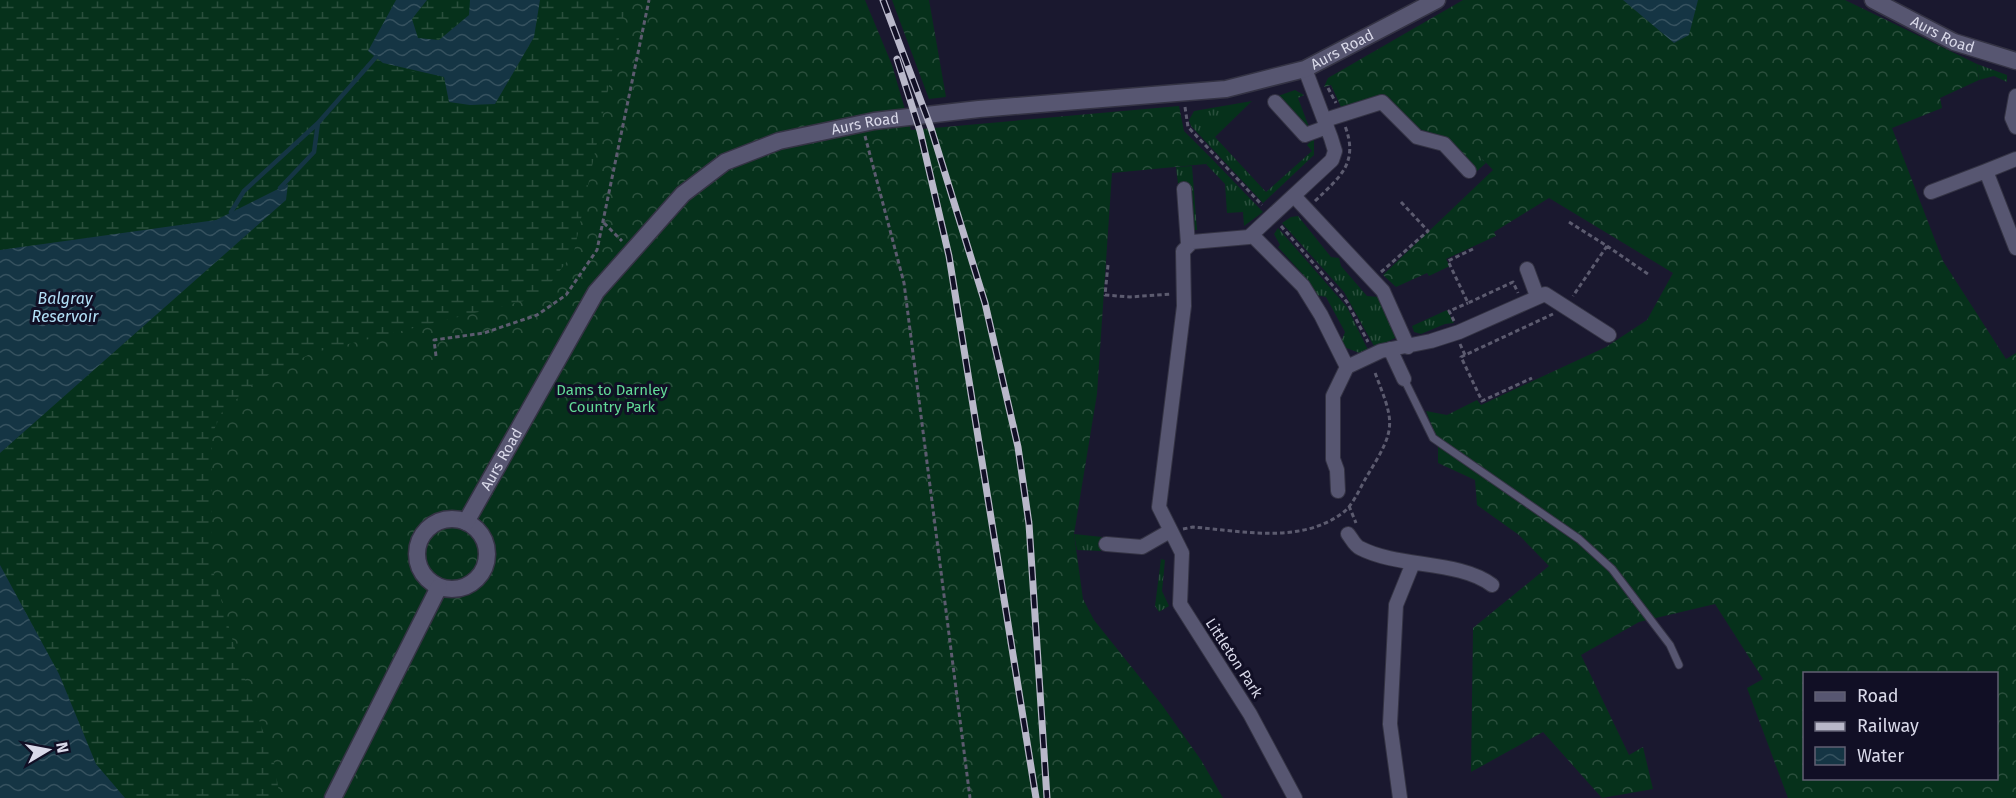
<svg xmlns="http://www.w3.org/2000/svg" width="2016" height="798" font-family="'Fira Sans',sans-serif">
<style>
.grass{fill:url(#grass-tufts)}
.forest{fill:url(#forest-crowns);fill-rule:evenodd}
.wetland{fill:url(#wetland-marsh)}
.water{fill:url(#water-waves)}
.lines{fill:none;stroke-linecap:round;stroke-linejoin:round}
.stream{stroke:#153544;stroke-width:4.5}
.service-casing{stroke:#343344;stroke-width:9}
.minor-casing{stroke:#343344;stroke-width:16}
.tertiary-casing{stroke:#343344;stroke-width:19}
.path{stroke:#5c5b6f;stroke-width:3;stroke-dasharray:4.5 3;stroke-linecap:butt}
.service{stroke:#575671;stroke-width:7}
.minor{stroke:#575671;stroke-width:14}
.tertiary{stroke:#575671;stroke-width:16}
.rail-casing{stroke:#b9b8ca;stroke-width:7}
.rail{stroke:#110f25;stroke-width:4.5;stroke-dasharray:14;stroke-linecap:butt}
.labels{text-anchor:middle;stroke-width:6;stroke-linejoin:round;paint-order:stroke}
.street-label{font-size:15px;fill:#d9d9e9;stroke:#110f25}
.park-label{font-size:15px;fill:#62da97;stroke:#110f25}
.water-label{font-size:16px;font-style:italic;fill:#b2e0f7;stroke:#110f25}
</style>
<defs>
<pattern id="grass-tufts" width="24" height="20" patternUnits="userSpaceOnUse" patternTransform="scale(1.5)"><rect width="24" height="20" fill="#06311b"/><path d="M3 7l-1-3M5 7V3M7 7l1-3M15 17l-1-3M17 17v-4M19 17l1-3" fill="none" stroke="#2a4e3c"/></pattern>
<pattern id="forest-crowns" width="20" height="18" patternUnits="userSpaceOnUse" patternTransform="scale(1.5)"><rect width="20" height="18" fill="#06311b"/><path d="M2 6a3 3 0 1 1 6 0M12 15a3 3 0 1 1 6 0" fill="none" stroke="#2a4e3c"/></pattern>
<pattern id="wetland-marsh" width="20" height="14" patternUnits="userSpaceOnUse" patternTransform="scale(1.5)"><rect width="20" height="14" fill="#06311b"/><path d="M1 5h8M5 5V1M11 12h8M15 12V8" fill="none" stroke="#2a4e3c"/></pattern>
<pattern id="water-waves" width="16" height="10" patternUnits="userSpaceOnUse" patternTransform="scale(1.5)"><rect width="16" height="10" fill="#153544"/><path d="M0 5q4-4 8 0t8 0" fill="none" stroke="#36525f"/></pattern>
</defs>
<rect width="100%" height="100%" fill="#1a182f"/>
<path class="grass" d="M1977,64L2007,75V82L1994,76L1979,80Z
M1295,90L1304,95L1298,98L1309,127L1275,97Z
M1252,101L1215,137L1266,192L1312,151L1307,145L1314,138V155L1263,203L1191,126L1189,120L1194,111Z
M1473,148L1486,163L1477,171L1464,156Z
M1212,159L1263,212L1244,226L1243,212L1227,213L1225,184L1206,164Z
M1192,166L1197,230H1193L1189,184H1178L1176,167Z
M1298,216L1331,257L1339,258L1341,266L1367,296L1379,297L1397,337L1375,348L1344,292L1282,223L1291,217Z
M1278,228L1347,307L1368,350L1362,354L1344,347L1341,342L1345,332L1326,297L1316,295L1307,279L1278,247L1280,245L1274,234Z
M1447,310L1454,323L1445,324L1421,334L1414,332L1412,326Z
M1074,534L1102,537L1101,551L1077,550Z
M1161,559L1165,560L1162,591L1169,606L1159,612L1155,606Z"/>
<path class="forest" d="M0,0H865L892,65L911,130L1179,106L1184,131L1212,159L1206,164L1112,173L1097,394L1074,534L1083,599L1094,620L1162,705L1201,760L1223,798H0Z
M892,0H929L946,97L929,99Z
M1463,0H1845L1977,64L1979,80L1940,98L1942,108L1892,128L1943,261L2006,359L2016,353V798H1788L1747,688L1763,679L1715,604L1639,622L1581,655L1629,755L1643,747L1653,789L1602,798L1543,732L1471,772L1473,628L1549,566L1519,535L1477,505L1475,480L1438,463V441L1426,411L1447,415L1477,400L1481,405L1606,347L1647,320L1673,273L1549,198L1494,232L1496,236L1446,259L1450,266L1429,276L1427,273L1396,287L1383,275L1493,170L1473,149L1464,156L1445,137L1419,129L1407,120L1394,107L1391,99L1383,94L1341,107L1331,85L1324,87L1328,78ZM1804,674H1996V778H1804Z"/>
<path class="wetland" d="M0,0H396L368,51C390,69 416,73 444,77L449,102L470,105L495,104L534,37L540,0H627L574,252L540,297L312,353L257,381L222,412L212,434L211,564L238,659L274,763L280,798H125L96,764L59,674L0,565V453L286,200L287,184L216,220L0,250Z
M427,0H470L469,15L439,40L418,38L412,18Z"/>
<path class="water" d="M396,0H427L412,19L418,38L439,40L469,15L470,0H540L534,37L495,104L470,105L449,102L444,77L383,63L368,51Z
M1623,0H1698L1689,35L1674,43Z
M288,184L286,200L0,453V250L216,220Z
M0,565L59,674L96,764L125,798H0Z"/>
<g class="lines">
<path class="stream" d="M280,188L314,152L318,123L376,57
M231,212L244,191L318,123"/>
<defs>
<path id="service" d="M1404,379L1433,438L1579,539L1612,569L1670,645L1679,665"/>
<path id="minor" d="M2016,96L2012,118L2016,127
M1275,102L1305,135L1327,127
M1325,120L1382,102L1417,137L1444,144L1469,171
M2016,159L1986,171L2016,248
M1184,189L1188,244
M1931,192L1986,171
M1294,196L1383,291L1408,347
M1252,235L1303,286L1321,315L1347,367
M1527,269L1537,296
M1390,349L1404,379
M1338,491L1337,470L1333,459V396L1347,367L1381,351L1431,341L1459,332L1545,294L1609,335
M1348,534C1352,539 1355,546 1360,548C1398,568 1459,560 1492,585
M1106,544L1142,547L1170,531
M1295,798L1250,714L1180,604L1182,553L1159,507L1184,306L1183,251L1192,242L1249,237L1332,160L1335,151L1331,138L1305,69
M1400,798L1390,724L1396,605L1413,563"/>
<g id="tertiary">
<path id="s1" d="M1873,0L1954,42L2016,61"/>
<circle cx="452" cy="554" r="35"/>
<path id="s2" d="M466,522L596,292L683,194L725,162L779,141L874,121L979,109L1226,89L1305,69L1437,0"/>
<path d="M333,798L439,587"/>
</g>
</defs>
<use href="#service" class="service-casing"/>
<use href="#minor" class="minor-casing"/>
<use href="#tertiary" class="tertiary-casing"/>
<path class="path" d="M1328,88L1336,103
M1185,107L1188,127L1262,205
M865,136L904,283L970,798
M1315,201C1340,177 1359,163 1345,126
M1569,222L1607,246L1573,296
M604,223L622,241
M1281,226L1347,302L1368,342
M1607,246L1648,274
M1473,249L1448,261L1468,303L1513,282L1518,293
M1108,265L1105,295L1130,297L1171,294
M1381,272L1428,231L1401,202
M1454,321L1449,311L1468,303
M1460,344L1465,355L1553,314
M1465,355L1461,357L1482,401L1532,378
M436,356L434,340L484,333L537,315L566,295L597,250L649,0
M1349,506L1356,523
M1183,529L1193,527C1242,531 1303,545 1345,511C1354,503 1361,486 1367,476C1398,426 1394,423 1374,370"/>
<use href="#service" class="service"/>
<use href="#minor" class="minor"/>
<use href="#tertiary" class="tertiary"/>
<defs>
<path id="rail" d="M883,0L931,128L985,303L1018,447L1029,524L1047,798
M897,59L920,131L949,256L1036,798"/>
</defs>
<use href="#rail" class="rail-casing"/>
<use href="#rail" class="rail"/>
</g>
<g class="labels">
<g class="street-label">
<text dy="5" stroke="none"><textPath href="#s1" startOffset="78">Aurs Road</textPath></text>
<text dy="5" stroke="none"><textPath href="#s2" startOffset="1080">Aurs Road</textPath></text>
<text dy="5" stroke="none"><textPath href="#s2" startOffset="594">Aurs Road</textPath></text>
<text dy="5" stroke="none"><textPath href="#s2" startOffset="72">Aurs Road</textPath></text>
<text transform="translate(1234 658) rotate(57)" y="5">Littleton Park</text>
</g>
<g class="park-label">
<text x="612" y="395">Dams to Darnley<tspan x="612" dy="17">Country Park</tspan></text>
</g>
<g class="water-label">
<text x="65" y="304">Balgray<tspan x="65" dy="18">Reservoir</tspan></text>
</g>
</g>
<rect x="1803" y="672" width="195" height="108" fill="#110f25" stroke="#616073" stroke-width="1.5"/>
<rect x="1815" y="692" width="30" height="9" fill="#575671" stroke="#616073" stroke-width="1.5"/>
<text x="1857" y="702" font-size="18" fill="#d9d9e9">Road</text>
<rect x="1815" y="722" width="30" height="9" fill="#b9b8ca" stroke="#616073" stroke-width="1.5"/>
<text x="1857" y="732" font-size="18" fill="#d9d9e9">Railway</text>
<rect x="1815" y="747" width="30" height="18" fill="url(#water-waves)" stroke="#616073" stroke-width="1.5"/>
<text x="1857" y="762" font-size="18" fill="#d9d9e9">Water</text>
<g transform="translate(48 750) rotate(80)" stroke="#110f25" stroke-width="4.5" paint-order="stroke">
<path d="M0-4.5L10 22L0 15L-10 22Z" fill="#d9d9e9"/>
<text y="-9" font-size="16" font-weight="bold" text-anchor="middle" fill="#d9d9e9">N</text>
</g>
</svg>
